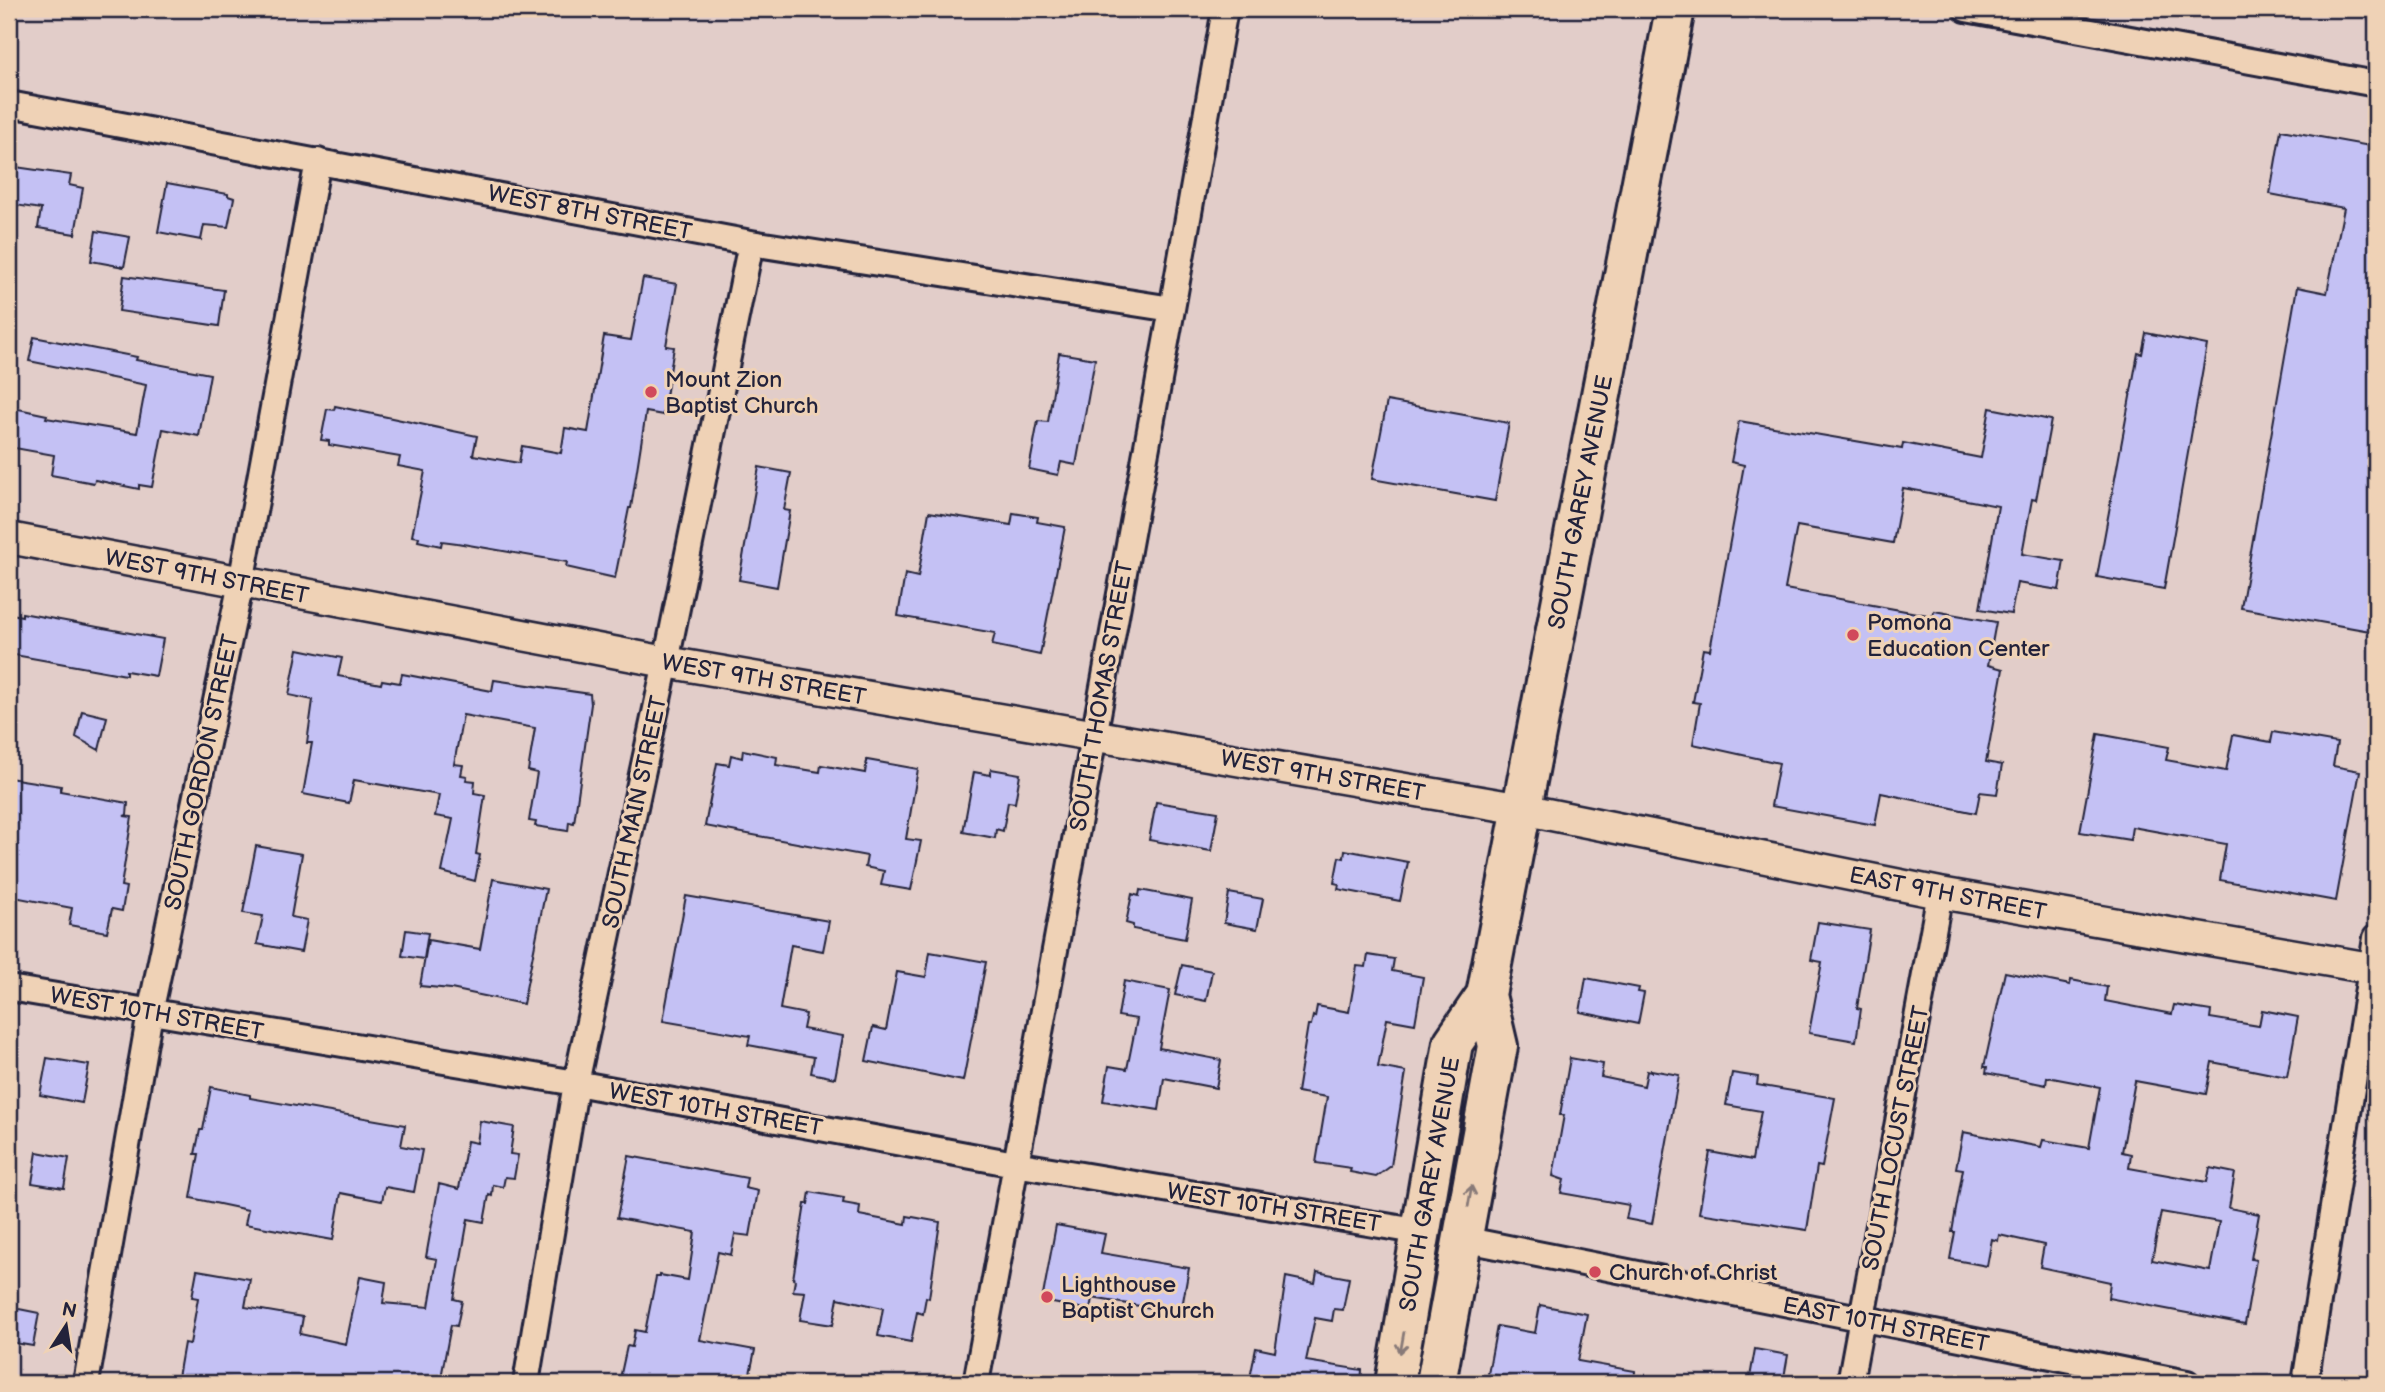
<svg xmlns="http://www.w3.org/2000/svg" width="2385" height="1392" font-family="'Balsamiq Sans',sans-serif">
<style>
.building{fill:#c4c1f4;stroke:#22223b;stroke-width:2;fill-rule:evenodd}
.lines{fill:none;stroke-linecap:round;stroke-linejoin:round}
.minor-casing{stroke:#22223b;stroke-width:30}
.tertiary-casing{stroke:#22223b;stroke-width:35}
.primary-casing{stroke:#22223b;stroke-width:44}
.minor{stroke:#efd2b6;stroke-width:24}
.tertiary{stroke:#efd2b6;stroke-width:30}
.primary{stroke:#efd2b6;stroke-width:38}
.oneway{stroke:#887a78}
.poi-dot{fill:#d1495b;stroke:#efd2b6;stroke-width:2.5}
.labels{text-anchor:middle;stroke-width:6;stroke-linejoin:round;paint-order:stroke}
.street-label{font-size:23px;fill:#22223b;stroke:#efd2b6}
.poi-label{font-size:23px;fill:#22223b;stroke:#efd2b6;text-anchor:start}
</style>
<rect width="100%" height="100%" fill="#e2cdc9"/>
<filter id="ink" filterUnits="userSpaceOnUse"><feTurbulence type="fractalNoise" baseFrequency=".0143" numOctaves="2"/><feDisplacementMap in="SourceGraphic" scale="14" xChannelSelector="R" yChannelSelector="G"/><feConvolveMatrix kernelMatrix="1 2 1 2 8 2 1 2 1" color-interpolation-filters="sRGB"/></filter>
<g filter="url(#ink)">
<path class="building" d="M2281,130L2376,147V596L2370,631L2241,608L2297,287L2327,293L2344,208L2270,194Z
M9,166L71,175L69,185L83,188L75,234L38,228L41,209L9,204Z
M167,183L228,194V196L234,198L228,227L204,225L201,240L158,232Z
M96,231L130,237L124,267L91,261Z
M124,276L224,290L219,326L119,311Z
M643,278L677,284L666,346L674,347L663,415L646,412L631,508H629L615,578L566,567L567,562L457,543L442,541L441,546L418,541L419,537L412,536L425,471L398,466L400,457L329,445V441L321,440L327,409L334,410L335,406L477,436L473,455L519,463L522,446L561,453L565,428L588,432L604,336L631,340Z
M2146,333L2207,345L2164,589L2097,577L2138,353L2142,354Z
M34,337L137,357L136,360L210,374L199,436L163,429L152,487L139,485V489L95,480L94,483L51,475L54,455L9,447V407L47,415L46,418L137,433L146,385L29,361Z
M1059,353L1095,359L1076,465L1061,462L1058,475L1029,469L1038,421L1048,422Z
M1387,401L1509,423L1495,501L1372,479Z
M1990,408L2051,420L2036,500L2032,499L2022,554L2064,561L2059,590L2017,583L2011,614L1980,609L1998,506L1903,488L1893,543L1797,526L1785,589L1933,616L1934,611L1996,622L1988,665L2003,669L1986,762L2002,765L1997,794L1980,792L1976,813L1881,793L1875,825L1771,806L1779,763L1693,744L1700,703L1693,702L1703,649L1710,650L1744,465L1731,462L1739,421L1902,449L1903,443L1981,458Z
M759,467L791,473L784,510L790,511L777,587L739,580Z
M929,512L1011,525L1013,513L1038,517L1037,522L1065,527L1040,655L992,645L995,633L898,616L905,574L918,577Z
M22,613L163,639L156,676L126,671V675L9,654L11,614L22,616Z
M298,649L342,658L338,676L381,684L382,680L400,683L402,674L492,691L494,680L590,694L591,704L574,823L569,822L568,831L535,826L536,822L529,821L537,773L528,771L535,728L463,715L454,764L463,765L461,775L467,776L466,780L475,781L474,793L485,795L476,854L480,855L475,881L442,872L453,819L435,816L439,795L354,780L349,803L303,794L312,743H307L313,700L289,695Z
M82,711L107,717L99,750L76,737Z
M2273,732L2337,743L2333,766L2360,771L2336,901L2220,880L2226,844L2132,827L2130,840L2080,832L2098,734L2169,747L2166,760L2226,771L2233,735L2271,742Z
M743,750L777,757L776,765L820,772L821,765L865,773L867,760L918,769L906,839L921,841L911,890L881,885L884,871L865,867L867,856L705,826L717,763L729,765L731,755L742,758Z
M991,769L1020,774L1015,803L1008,802L1003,831L996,829L995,838L963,832L974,772L990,775Z
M9,778L61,786L60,791L128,803L127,815L124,816L132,817L121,886L126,887L122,911L112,909L107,932L69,925L72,908L9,896Z
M1156,802L1218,812L1211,851L1149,840Z
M256,846L302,854L291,917L307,920L301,952L257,944L263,916L243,913Z
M1345,850L1408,862L1400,901L1338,889L1339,884L1334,883L1339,857L1344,858Z
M493,879L546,889L523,1004L451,989L420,986L428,940L480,949Z
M1140,890L1192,900L1185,939L1133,929V925L1126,923L1132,894L1139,896Z
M1229,893L1263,899L1257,929L1224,923Z
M686,896L829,921L823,951L791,945L780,1009L806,1014L803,1029L843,1036L835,1078L811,1073L814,1057L748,1045L750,1036L663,1021Z
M1818,922L1870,930L1857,1008L1861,1009L1856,1041L1809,1033L1822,962L1811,960Z
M406,930L428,933L424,959L402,956Z
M930,952L986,962L963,1081L866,1061L873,1027L886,1030L897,972L926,977Z
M1368,955L1394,959L1392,971L1423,977L1415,1024L1387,1019L1378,1067L1406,1072L1391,1166L1376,1177L1350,1172L1351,1168L1316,1163L1327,1097L1297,1092L1308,1025H1311L1313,1016L1315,1017L1317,1006L1349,1012L1357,966L1366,967Z
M1182,965L1212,971L1206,1001L1175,995Z
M2005,972L2070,985L2071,980L2107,987L2105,1001L2172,1014L2174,1005L2211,1011L2210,1018L2259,1026L2262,1010L2298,1017L2287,1077L2212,1062L2206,1094L2135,1081L2122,1152L2131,1154L2129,1168L2207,1182L2210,1168L2235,1173L2229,1208L2259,1214L2251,1259L2256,1260L2245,1324L2108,1298L2110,1282L2040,1267L2044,1245L1999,1235L1998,1241L1992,1239L1987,1266L1950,1259L1955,1232H1952L1963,1169L1956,1168L1963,1132L2041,1147L2043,1140L2089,1148L2100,1087L2047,1077L2046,1085L1986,1073L1987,1067H1984ZM2161,1212L2219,1222L2210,1271L2152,1260Z
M1586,978L1639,988L1638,992L1644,993L1638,1024L1580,1012Z
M1124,981L1170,990L1159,1048L1221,1060L1216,1088L1164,1078L1159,1110L1103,1101L1109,1066L1127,1069L1137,1019L1118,1016Z
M47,1058L89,1065L82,1103L40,1095Z
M1570,1058L1603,1064L1601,1077L1644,1086L1647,1071L1651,1072V1070L1679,1075L1652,1224L1626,1219L1629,1205L1561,1193L1564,1180L1553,1176L1564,1115H1560Z
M1732,1073L1758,1077L1757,1085L1835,1098L1822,1167L1817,1166L1807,1230L1699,1213L1710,1152L1752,1160L1761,1111L1726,1105Z
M211,1087L250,1095V1098L405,1125L401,1146L422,1150L414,1192L385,1187L382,1201L341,1193L333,1240L245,1224L248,1210L191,1198L199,1154H195L200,1130H203Z
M480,1121L514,1127L510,1154L518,1155L514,1178L505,1177L503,1187L493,1185L492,1196L489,1195L484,1222L468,1219L454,1299L462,1301L457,1326L451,1325L440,1383H257L227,1378L226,1383H177L184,1343L190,1344L198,1298L192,1297L197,1270L250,1279L245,1307L303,1317L300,1334L346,1344L360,1277L386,1282L383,1303L429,1307L437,1259L426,1257L439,1184L459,1189L467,1141L477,1143Z
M37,1152L69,1158L64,1188L32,1183Z
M629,1156L747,1178L745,1188L758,1191L750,1236L735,1234L731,1255L718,1252L700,1340L755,1350L748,1383H619L627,1346L632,1347L635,1330L645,1332L656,1277H660V1275L688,1280L695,1232L617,1218Z
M810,1192L844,1198L843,1203L860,1206L859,1215L906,1224L907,1216L940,1222L929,1298L926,1297L923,1314L917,1312L911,1342L878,1336L883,1308L838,1298L833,1325L800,1320L805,1292L793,1291L795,1280L793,1279L805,1204H808Z
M1056,1225L1105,1234L1101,1253L1189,1268L1181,1313L1092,1298L1090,1310L1042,1301Z
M1317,1272L1349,1278L1343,1310L1334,1309L1332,1321L1315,1318L1306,1361L1362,1370L1361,1383H1249L1256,1348L1275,1352L1286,1277L1315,1283Z
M1540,1305L1587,1314L1578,1361L1635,1371L1634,1383H1541L1488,1374L1497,1326L1535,1333Z
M9,1307L39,1313L33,1346L9,1342Z
M1755,1349L1788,1355L1783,1383H1749Z"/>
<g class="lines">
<defs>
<path id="minor" d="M1966,9L2376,84
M9,104L751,243L1172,309
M9,988L576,1083L1015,1164L1422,1232
M1462,1239L2187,1383
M86,1383L150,1013L241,583L318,161
M526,1383L576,1083L666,662L751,243
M976,1383L1172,309L1225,9
M1850,1383L1940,893
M2305,1383L2376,938"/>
<path id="tertiary" d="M9,538L666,662L1522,809L1940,893L2376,969"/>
<path id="primary" d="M1395,1383L1453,1043L1486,995L1675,9
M1436,1383L1498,1046L1486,995"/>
</defs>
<use href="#minor" class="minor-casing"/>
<use href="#tertiary" class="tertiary-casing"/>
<use href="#primary" class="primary-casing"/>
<use href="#minor" class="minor"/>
<use href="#tertiary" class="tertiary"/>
<use href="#primary" class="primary"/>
</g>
<defs><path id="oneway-shaft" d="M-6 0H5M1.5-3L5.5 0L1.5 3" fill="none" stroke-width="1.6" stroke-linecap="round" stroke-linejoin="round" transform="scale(1.75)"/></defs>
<g class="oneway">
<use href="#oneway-shaft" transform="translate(1470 1196) rotate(-80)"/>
<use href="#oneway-shaft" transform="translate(1402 1343) rotate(100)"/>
</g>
</g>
<g class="poi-dot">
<circle cx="651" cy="392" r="7"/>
<circle cx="1853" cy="635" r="7"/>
<circle cx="1595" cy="1272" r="7"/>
<circle cx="1047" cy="1297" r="7"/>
</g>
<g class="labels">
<g class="street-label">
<text transform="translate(590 212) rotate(11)" y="8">WEST 8TH STREET</text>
<text transform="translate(1580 502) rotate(-79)" y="8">SOUTH GAREY AVENUE</text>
<text transform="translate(207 576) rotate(11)" y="8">WEST 9TH STREET</text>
<text transform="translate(764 679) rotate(10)" y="8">WEST 9TH STREET</text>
<text transform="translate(1101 696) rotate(-80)" y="8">SOUTH THOMAS STREET</text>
<text transform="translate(201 772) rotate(-78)" y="8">SOUTH GORDON STREET</text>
<text transform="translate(1323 775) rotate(10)" y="8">WEST 9TH STREET</text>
<text transform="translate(634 812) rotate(-78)" y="8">SOUTH MAIN STREET</text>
<text transform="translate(1948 893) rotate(11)" y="8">EAST 9TH STREET</text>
<text transform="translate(157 1013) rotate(10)" y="8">WEST 10TH STREET</text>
<text transform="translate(716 1109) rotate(10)" y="8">WEST 10TH STREET</text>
<text transform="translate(1895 1138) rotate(-79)" y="8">SOUTH LOCUST STREET</text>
<text transform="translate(1429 1184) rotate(-80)" y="8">SOUTH GAREY AVENUE</text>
<text transform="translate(1274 1207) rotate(9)" y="8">WEST 10TH STREET</text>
<text transform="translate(1886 1324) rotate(11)" y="8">EAST 10TH STREET</text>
</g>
<g class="poi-label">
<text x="665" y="387">Mount Zion<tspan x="665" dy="26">Baptist Church</tspan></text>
<text x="1867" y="630">Pomona<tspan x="1867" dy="26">Education Center</tspan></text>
<text x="1609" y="1280">Church of Christ</text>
<text x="1061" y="1292">Lighthouse<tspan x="1061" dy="26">Baptist Church</tspan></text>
</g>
</g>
<rect width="2385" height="1392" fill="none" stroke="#efd2b6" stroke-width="35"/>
<rect x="18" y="18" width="2350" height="1357" fill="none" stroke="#22223b" stroke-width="2.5" filter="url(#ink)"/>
<g transform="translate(66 1326) rotate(12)" stroke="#efd2b6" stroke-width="5" paint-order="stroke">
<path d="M0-5L12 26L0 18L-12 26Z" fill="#22223b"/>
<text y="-10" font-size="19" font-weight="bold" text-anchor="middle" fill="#22223b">N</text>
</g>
</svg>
